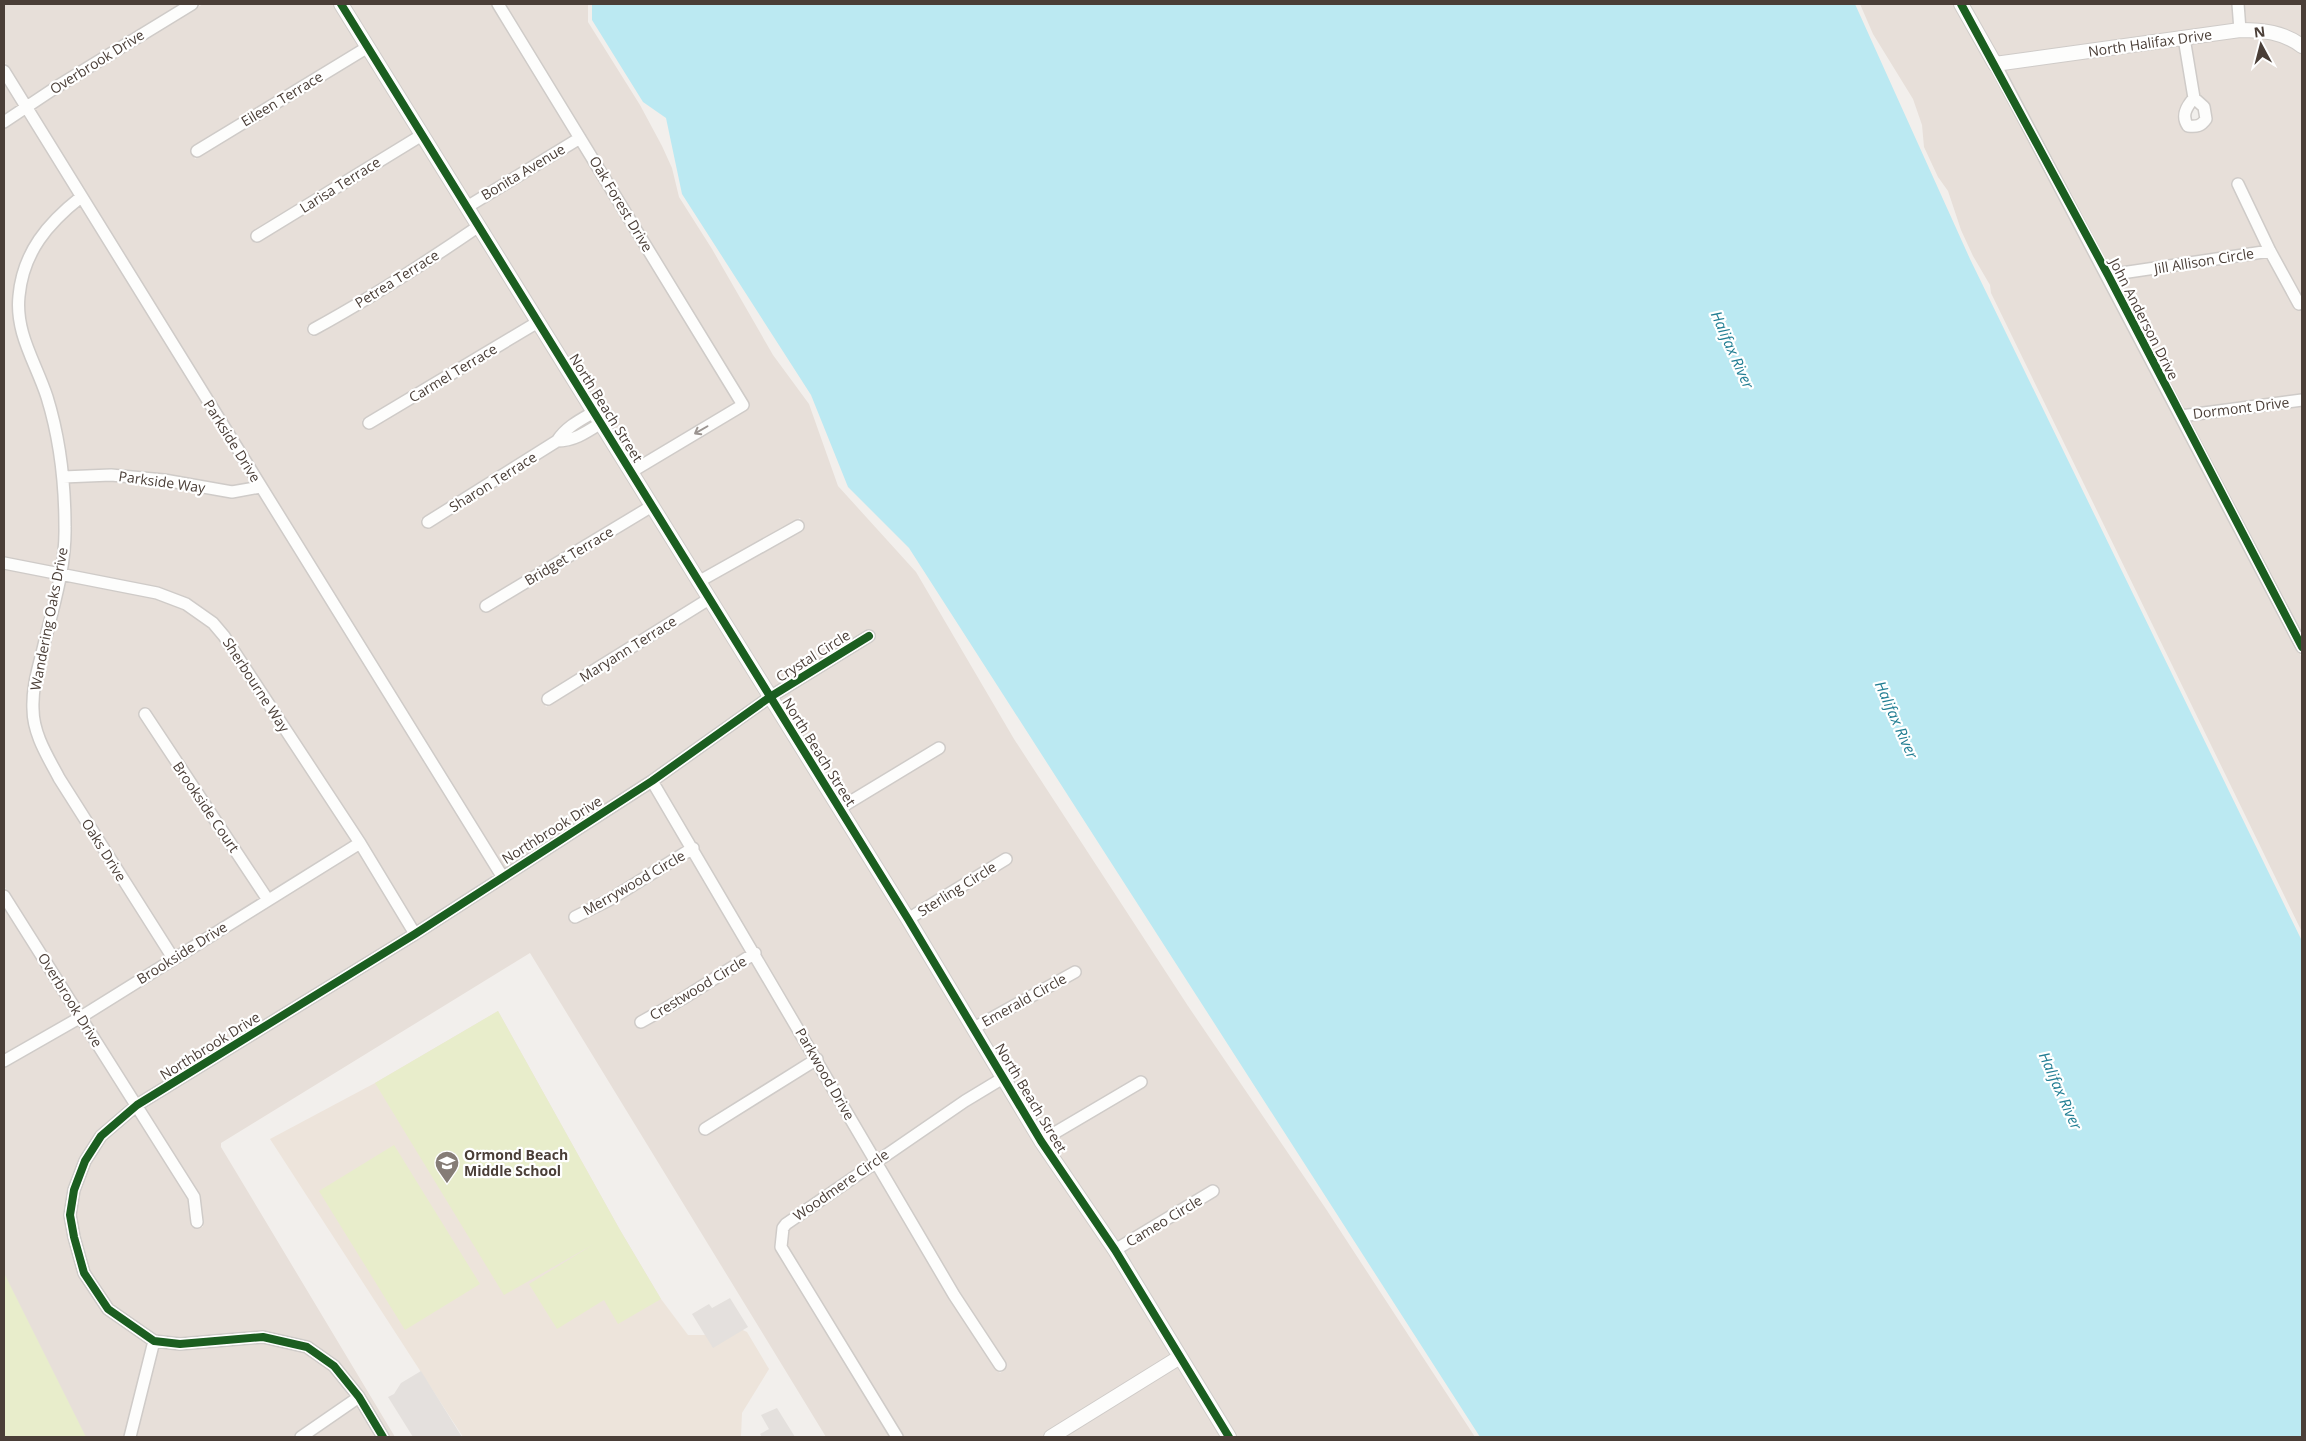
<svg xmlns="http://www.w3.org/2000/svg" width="2306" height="1441" font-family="'Open Sans',sans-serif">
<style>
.residential{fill:#e7dfd9}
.education{fill:#ede4db}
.green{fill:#e8edcb}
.parking{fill:#e4e0dd}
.water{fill:#bbe9f2}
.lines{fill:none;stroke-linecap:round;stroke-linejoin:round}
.minor-casing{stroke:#cfcbc8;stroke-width:14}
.tertiary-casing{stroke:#cfcbc8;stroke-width:16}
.minor{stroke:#fdfdfc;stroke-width:11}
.tertiary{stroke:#fdfdfc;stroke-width:14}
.cycleway-casing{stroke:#fff;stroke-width:11}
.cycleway{stroke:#1b5e20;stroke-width:8}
.oneway{stroke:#9b9490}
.labels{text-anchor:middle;stroke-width:4.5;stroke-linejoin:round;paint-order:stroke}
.street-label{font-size:14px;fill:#4a3e37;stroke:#fff}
.poi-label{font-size:14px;font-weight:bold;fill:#4a3e37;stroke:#fff;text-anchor:start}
.water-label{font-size:15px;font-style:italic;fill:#227e93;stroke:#fff}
</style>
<rect width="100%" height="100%" fill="#f2efec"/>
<path class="residential" d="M4,4H182L28,100L4,61Z
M203,4H335L361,45L191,149L195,159L366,54L415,133L251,233L255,243L420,142L472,224L354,300L307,326L311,336L359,310L478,233L531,320L362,420L367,430L536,330L587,410L570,420L554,437L421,519L426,529L559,447H568L581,441L600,431L645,504L480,604L484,613L650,514L702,597L541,697L546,707L708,606L763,695L650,776L504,869L33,109Z
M347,4H492L573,136L468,200Z
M504,4H588V22L640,105L662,146L672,168L679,197L712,249L773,355L809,404L838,486L916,572L1014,739L1188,1006L1326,1209L1475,1437H1235L1122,1252L1219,1194L1215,1184L1116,1243L1048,1143L1147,1084L1143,1075L1042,1134L981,1031L1081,975L1077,965L975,1021L915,921L1012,861L1008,852L910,912L847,811L945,751L940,741L841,801L777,699L875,639L870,629L771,690L705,584L804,528L800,518L700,575L638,474L750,407Z
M1860,4H1956L2302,658V932L1991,293L1990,285L1973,256L1961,230L1948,191L1938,177L1924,147L1922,125L1913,99L1873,34Z
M1967,4H2233L2235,25L1997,58Z
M2243,4H2302V39L2244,24Z
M2240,35H2265L2290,43L2302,53V300L2274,249L2239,177L2231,182L2262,247L2110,270L2003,68L2180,45L2189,96L2184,130L2196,133L2206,128L2211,119V113L2208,105L2198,95L2190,43Z
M4,80L19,106L4,116Z
M25,115L74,196L53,213L31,241L23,258L14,297L16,332L42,398L55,450L60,529L56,567L4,558V129Z
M578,145L736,403L632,464L474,209Z
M80,205L252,483L232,486L164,474L111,469L67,472L25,329L24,297L32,262L40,247L60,221Z
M2267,257L2297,311L2302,308V395L2183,410L2116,280Z
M2302,406V636L2189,421Z
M111,480L163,485L210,495L232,497L258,493L495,874L417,926L228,633L159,588L66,569L68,483Z
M4,569L54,578L29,682L28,710L33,736L40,754L56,781L166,956L82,1009L4,886Z
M64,580L156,599L184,609L210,627L221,639L352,841L269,893L145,707L138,714L261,898L174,951L64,776L44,737L37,710L39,684Z
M768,704L996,1076L878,1154L659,782Z
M651,788L686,846L606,895L569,915L574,924L611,905L691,856L748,951L680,994L635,1019L640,1029L685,1004L753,961L810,1057L698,1127L703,1136L815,1066L869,1159L783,1219L779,1225L776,1246L891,1437H826L530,953L221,1143V1147L395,1437H389L361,1390L308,1342L264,1331L180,1339L156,1335L112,1305L88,1270L78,1236L75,1215L79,1192L89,1164L104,1140L136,1113L189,1199L193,1228L203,1227L198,1194L144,1107L414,941Z
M358,850L408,932L138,1098L88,1018Z
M4,905L74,1015L4,1054Z
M79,1024L130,1104L70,1188L80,1276L149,1343L125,1437H55L4,1317V1067Z
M1002,1085L1111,1253L1173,1355L1041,1437H902L786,1245L788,1230L875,1169L950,1298L1000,1373L1007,1366L958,1292L883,1163Z
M263,1342L305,1352L331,1370L352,1396L292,1437H135L158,1347L180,1350Z
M1179,1364L1223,1437H1062Z
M358,1404L377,1437H311Z"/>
<path class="education" d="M498,1011L620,1230L661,1299L688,1335H704L726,1322L747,1332L769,1369L742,1413L741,1437H463L270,1139L375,1083Z"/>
<path class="green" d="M498,1011L620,1230L661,1299L618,1324L604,1300L557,1329L529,1284L594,1244L504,1295L375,1083Z
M394,1145L480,1284L405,1330L319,1191Z
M4,1273L86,1437H4Z"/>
<path class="parking" d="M730,1298L748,1327L713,1348L692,1314L709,1304L712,1308Z
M421,1371L462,1437H413L388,1397L394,1394L401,1383Z
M777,1408L795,1437H762L760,1434L769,1429L761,1415Z"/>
<path class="water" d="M592,4H1855L1970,259L2302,941V1437H1480L909,548L848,487L811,395L682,194L666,118L643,102L592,20Z"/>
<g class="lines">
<defs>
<path id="minor" d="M498,4L743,405L631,472
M2238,4L2240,30
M2184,38L2194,98C2186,107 2181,116 2188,126C2197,127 2201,126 2206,119L2204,107L2194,98
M1995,64L2302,647
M4,71L502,876
M4,122L58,86L192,4
M197,151L368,47
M2238,184L2270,251L2299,304
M81,197C48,223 23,252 19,296C15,333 36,363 47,397C60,439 65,483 65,527C66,568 52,610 43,649C38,669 32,688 33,709C33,734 48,757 59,778L173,958
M467,207L580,138
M257,236L422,135
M2108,275L2270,251
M314,329C371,298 425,263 479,226
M594,412C580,420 566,427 557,441C574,441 587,432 601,423
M2181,416L2302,400
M369,423L538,322
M63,477L111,475L164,480L232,492L260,487
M428,522L557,441
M4,563L157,593L186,604L213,623L224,636L360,843L415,934
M698,582L798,526
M486,606L652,506
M548,699L709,599
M145,714L268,900
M652,781L954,1295L1000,1365
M840,808L939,748
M4,896L194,1197L197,1222
M575,917L609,900L693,848
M908,919L1006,859
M641,1022L682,999L755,953
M974,1028L1075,972
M4,1061L81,1017L360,843
M705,1129L817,1059
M1041,1141L1141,1082
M1115,1250L1213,1191
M130,1437L154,1341
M301,1437L359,1397
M383,1437L359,1397L334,1366L307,1347L263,1337L180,1344L154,1341L108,1309L84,1273L74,1237L70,1215L74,1190L85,1161L101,1136L137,1105L415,934L652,781L770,697L869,636
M897,1437L781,1247L783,1228L786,1224L965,1101L1003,1078"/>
<path id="tertiary" d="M341,4L908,919L1041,1141L1115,1250L1229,1437
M1961,4L1995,64L2240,30C2263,30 2283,32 2302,46
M1051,1437L1180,1357"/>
</defs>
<use href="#minor" class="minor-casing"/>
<use href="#tertiary" class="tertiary-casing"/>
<use href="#minor" class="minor"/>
<use href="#tertiary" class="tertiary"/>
<defs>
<path id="cycleway" d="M341,4L908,919L1041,1141L1115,1250L1229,1437
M1961,4L2108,275L2302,647
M383,1437L359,1397L334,1366L307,1347L263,1337L180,1344L154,1341L108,1309L84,1273L74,1237L70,1215L74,1190L85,1161L101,1136L137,1105L415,934L652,781L770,697L869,636"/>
</defs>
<use href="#cycleway" class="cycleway-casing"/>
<use href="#cycleway" class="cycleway"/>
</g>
<defs><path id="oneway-shaft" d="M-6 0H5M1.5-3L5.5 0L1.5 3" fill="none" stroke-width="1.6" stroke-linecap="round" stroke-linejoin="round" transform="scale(1.25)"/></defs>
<use class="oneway" href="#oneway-shaft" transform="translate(701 430) rotate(150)"/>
<defs>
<symbol id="school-pin" viewBox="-11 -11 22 30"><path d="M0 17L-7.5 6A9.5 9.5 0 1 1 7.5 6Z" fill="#857c76" stroke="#fff"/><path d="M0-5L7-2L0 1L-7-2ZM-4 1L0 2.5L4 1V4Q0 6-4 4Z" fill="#fff"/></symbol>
</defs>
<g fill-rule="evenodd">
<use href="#school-pin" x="433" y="1149" width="28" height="38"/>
</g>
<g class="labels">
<g class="street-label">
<text transform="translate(2150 43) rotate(-8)" y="5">North Halifax Drive</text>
<text transform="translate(97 62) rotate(-32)" y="5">Overbrook Drive</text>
<text transform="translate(282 99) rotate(-31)" y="5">Eileen Terrace</text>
<text transform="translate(523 172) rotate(-31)" y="5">Bonita Avenue</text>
<text transform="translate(340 185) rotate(-32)" y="5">Larisa Terrace</text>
<text transform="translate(621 204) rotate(59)" y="5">Oak Forest Drive</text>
<text transform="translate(2204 261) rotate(-9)" y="5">Jill Allison Circle</text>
<text transform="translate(397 279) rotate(-32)" y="5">Petrea Terrace</text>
<text transform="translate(2144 319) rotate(63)" y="5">John Anderson Drive</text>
<text transform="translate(453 373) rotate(-31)" y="5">Carmel Terrace</text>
<text transform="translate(606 408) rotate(58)" y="5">North Beach Street</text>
<text transform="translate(2241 408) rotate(-7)" y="5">Dormont Drive</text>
<text transform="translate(232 441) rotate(58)" y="5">Parkside Drive</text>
<text transform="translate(162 482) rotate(8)" y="5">Parkside Way</text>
<text transform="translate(493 482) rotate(-32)" y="5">Sharon Terrace</text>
<text transform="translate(569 556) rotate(-31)" y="5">Bridget Terrace</text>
<text transform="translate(49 619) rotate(-79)" y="5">Wandering Oaks Drive</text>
<text transform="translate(628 649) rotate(-32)" y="5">Maryann Terrace</text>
<text transform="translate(813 656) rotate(-32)" y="5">Crystal Circle</text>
<text transform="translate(256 685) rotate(57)" y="5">Sherbourne Way</text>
<text transform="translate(819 752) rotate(58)" y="5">North Beach Street</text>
<text transform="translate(206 807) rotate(56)" y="5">Brookside Court</text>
<text transform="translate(552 830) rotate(-32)" y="5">Northbrook Drive</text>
<text transform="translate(104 850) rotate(58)" y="5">Oaks Drive</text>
<text transform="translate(634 883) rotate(-30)" y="5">Merrywood Circle</text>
<text transform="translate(957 889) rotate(-32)" y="5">Sterling Circle</text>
<text transform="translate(182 953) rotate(-32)" y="5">Brookside Drive</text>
<text transform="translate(698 988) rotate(-31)" y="5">Crestwood Circle</text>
<text transform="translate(70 1000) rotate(58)" y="5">Overbrook Drive</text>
<text transform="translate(1024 1000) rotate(-29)" y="5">Emerald Circle</text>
<text transform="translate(210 1046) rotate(-32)" y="5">Northbrook Drive</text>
<text transform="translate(825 1074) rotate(60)" y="5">Parkwood Drive</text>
<text transform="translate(1031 1098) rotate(59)" y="5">North Beach Street</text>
<text transform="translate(841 1185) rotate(-35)" y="5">Woodmere Circle</text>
<text transform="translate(1164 1221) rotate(-31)" y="5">Cameo Circle</text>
</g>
<g class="poi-label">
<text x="464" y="1160">Ormond Beach<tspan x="464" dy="16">Middle School</tspan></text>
</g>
<g class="water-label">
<text transform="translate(1732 350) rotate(66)" y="5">Halifax River</text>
<text transform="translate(1896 720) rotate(66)" y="5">Halifax River</text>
<text transform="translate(2060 1091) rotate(66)" y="5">Halifax River</text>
</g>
</g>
<rect width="2306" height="1441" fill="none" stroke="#4a3e37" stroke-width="10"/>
<g transform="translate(2261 45) rotate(353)" stroke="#ffffff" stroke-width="4" paint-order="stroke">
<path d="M0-4L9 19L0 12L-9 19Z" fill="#4a3e37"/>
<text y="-8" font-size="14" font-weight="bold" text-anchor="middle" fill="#4a3e37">N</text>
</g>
</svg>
